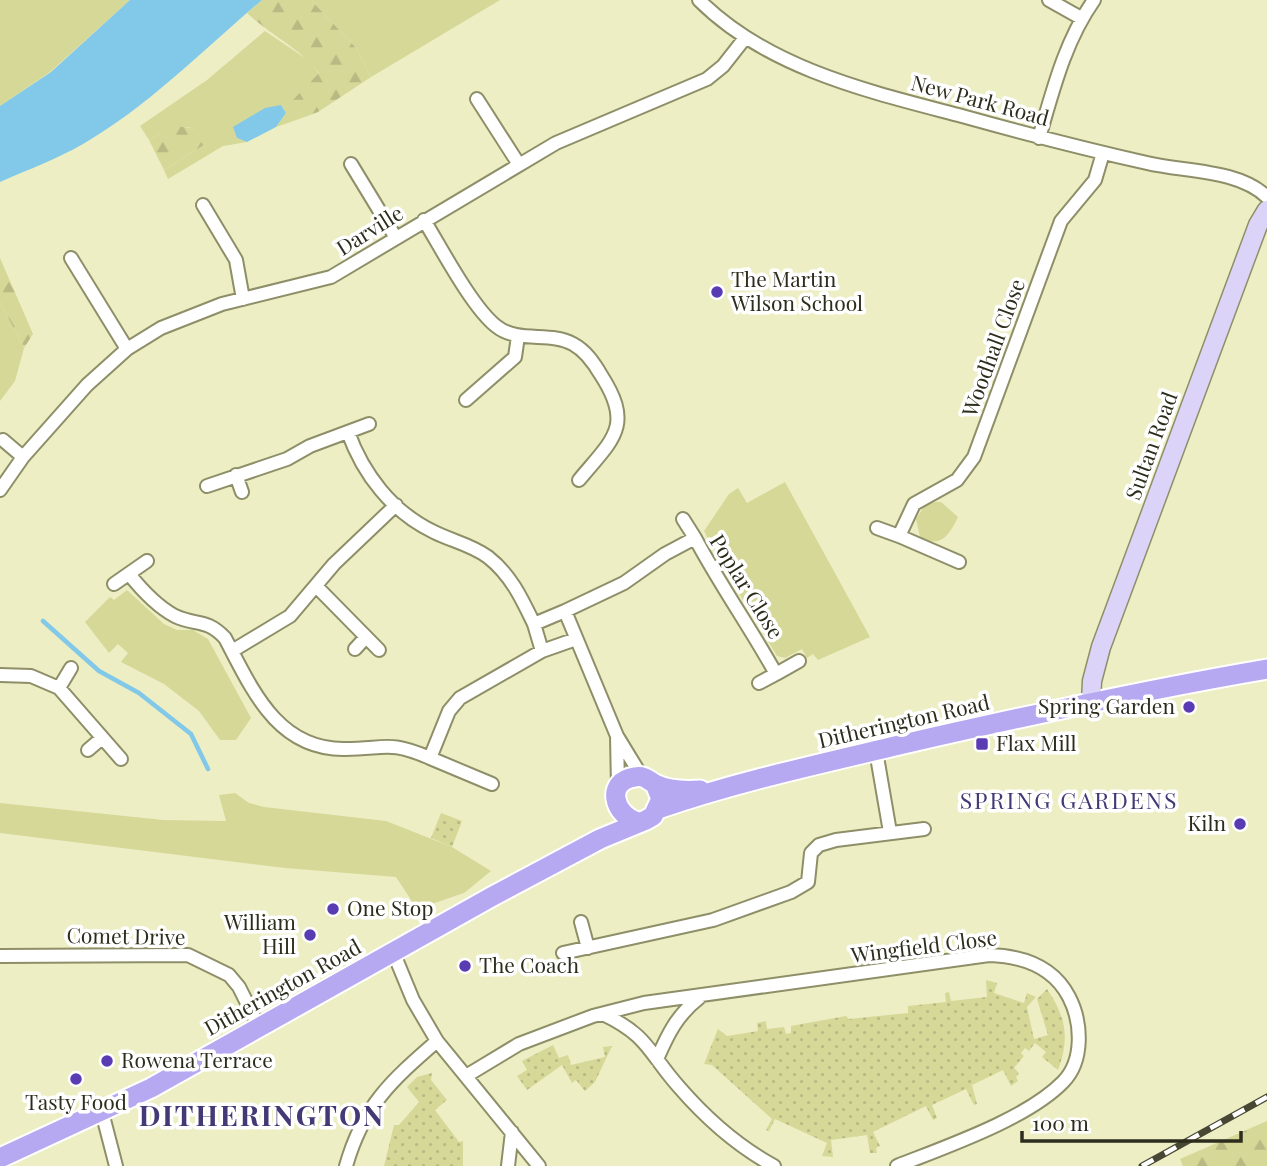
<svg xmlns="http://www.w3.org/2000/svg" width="1267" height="1166" font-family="'Playfair Display',serif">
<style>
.green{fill:#d6d898}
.forest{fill:url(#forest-firs)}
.garden{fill:url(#garden-dots)}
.water{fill:#81c8e9}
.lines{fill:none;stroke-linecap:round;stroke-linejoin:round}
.stream{stroke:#81c8e9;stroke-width:4.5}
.street-casing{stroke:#8e8f68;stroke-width:16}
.secondary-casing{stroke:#8e8f68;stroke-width:21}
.primary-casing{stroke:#fff;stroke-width:23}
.street{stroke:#fff;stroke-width:12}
.secondary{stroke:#dbd4f8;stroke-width:18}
.primary{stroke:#b6a9f1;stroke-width:19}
.rail-casing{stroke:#474733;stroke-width:7}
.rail{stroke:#fff;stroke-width:4.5;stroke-dasharray:13;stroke-linecap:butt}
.poi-dot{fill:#593bb3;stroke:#fff;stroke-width:2.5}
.labels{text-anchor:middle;stroke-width:7;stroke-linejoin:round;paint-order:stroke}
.street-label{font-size:21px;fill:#2d2d1d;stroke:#fff}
.poi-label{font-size:21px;fill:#2d2d1d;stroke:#fff;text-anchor:start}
.neighbourhood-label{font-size:23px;letter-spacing:2px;fill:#433975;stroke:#fff}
.district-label{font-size:28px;font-weight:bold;letter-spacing:2px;fill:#433975;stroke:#fff}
</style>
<defs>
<pattern id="forest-firs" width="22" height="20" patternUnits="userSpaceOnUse" patternTransform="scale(1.75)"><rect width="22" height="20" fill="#d6d898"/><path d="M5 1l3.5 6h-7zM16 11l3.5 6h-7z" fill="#b8ba83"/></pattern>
<pattern id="garden-dots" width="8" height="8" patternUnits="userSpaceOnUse" patternTransform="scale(1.75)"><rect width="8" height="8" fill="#d6d898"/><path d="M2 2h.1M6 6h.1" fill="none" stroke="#b8ba83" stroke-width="1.8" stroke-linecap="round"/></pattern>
</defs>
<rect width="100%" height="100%" fill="#edeec4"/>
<path class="green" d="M0,0H130L50,72L0,106Z
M311,0H500L371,77L357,49Z
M265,31L311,62L319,74L290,104L302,118L276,127L286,113L281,105L237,138L247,142L223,146L168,179L164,170L204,145L201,131C180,122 168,130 149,140L140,126L207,80Z
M0,302L24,348L15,381L0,401Z
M785,482L870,637L818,660L813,654L807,658L802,649L785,658L777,656C752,614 726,575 704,531L729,494L738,488L747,503Z
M936,502H941L958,517C949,535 941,549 920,537L916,519L925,505Z
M127,590L164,624L177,630H193L208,639L251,718L236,740H220L199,711L164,684L121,662L128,653L118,644L109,653L85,622L110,597L114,600Z
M235,793L249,803L264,807L386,821L452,847L491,871L464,893L417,909L396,877L285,868L0,833V803L163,820L226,821L219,795Z"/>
<path class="forest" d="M262,0H311L357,49L371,77L318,112L302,118L289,104L319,73C301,49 269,34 247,13Z
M175,126L207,130L204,145L164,170L149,140Z
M0,258L33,334L24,348L0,302Z
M1267,1121V1166H1183L1180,1159Z"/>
<path class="garden" d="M441,813L462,821L452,847L431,838Z
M986,980L997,983L994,993L1024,1003L1027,993L1036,997L1027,1007L1034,1039L1048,1035L1037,999L1047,989C1066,1017 1070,1038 1058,1070L1042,1057L1046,1052L1035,1043L1029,1051L1025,1048L1021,1053L1024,1056L1014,1068L1019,1073L1016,1077L1018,1081L1011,1086L1003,1070L972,1085L977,1104L974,1105L966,1089L932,1105L937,1118L933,1120L926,1106L873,1132L880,1146L876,1148L877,1153H870L867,1135L831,1140L833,1157L822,1156L827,1143L775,1119L769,1131L766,1130L772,1119L712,1065L704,1064L718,1029L727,1036L758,1031L757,1023L766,1021L767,1029L784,1027L786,1034L791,1033V1026L846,1016L849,1019L908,1013V1006L946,1002L945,993L949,992L951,1001L987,997Z
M553,1045L559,1058L568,1055L571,1065L605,1057L603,1047L612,1046L595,1082L585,1091L576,1080L572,1083L562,1065L527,1090L517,1076L527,1070L522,1061Z
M432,1073L431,1080L447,1100L435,1110L459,1142L463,1141V1166H384L394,1125H399L419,1102L407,1087L417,1077Z"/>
<path class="water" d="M130,0H262C204,49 149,106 83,144C57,159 27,170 0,182V106L51,72Z
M281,105L286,113L276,127L247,142L237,138L233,127L265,108Z"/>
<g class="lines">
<path class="stream" d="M43,621L99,671L139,693L191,734L208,769"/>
<defs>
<path id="street" d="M699,0C768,69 871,92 962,116C1023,133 1085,149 1147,163C1184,172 1238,169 1267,197
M1049,0L1081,18
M477,99L518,163
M1039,138C1053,90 1065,41 1094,0
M351,164L396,238
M203,205L236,260L243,299
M424,220C441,248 472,307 496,326C518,344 550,331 573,344C586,351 594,363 601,375C634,426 613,439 579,480
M71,258L127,349
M466,400L515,357L518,336
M348,432C363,474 392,512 434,532C452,541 472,545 488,557C511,575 522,599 534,624L565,611L617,736L642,777
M3,440L23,457
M236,475L242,492
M207,486L287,459L310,446L369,424
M0,490L23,457L87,385L127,349L161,328L222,304L331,277L556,143L707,79L723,66L745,38
M683,519L695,538
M877,528L899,536
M959,562L899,536L914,504L957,480L974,457L1061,221L1095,180L1103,153
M129,574C141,589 158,607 175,616C196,626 206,618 225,638C252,689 277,750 345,749C386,749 388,740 430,758
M114,584L147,561
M316,586L379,650
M565,611L624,583L665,554L695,538C720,585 750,627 776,674L759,683
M534,624L542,651L576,639
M355,649L366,637
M232,651L290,616L334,564L396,505
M776,674L799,661
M0,675L31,676L59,688L121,759
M59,688L71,668
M617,736L618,787
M88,750L102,738
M876,751L890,832
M492,784L430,758L449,711L460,698L542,651
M581,922L588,948
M563,953L713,920L791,892L808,882L811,853L819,845L836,840L924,829
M394,954L413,1000L437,1041L539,1166
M0,956L188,955L229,975L239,987L259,1027
M603,1014C649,1036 648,1052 679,1087C705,1117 739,1147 774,1166
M657,1059C668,1034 677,1015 699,998
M466,1076L519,1044L593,1016L644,1003L989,955C1023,956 1053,966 1069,997C1082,1022 1084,1061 1063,1082C1027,1119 945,1147 897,1166
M102,1112L116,1166
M346,1166C363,1106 391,1081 437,1041
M508,1166L512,1132"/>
<path id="secondary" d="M1091,702L1092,681L1101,647L1258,225L1267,210"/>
<path id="primary" d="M658,809C736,782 819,764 899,745C1021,717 1143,690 1267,669
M638,822C613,815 605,781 635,777C644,775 648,780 655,784C669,791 685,791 700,790
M0,1158L151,1088L493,896L600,839L646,820L653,816L661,799L655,784"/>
</defs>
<use href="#street" class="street-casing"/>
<use href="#secondary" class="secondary-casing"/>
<use href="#primary" class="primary-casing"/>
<use href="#street" class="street"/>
<use href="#secondary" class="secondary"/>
<use href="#primary" class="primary"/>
<defs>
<path id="rail" d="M1142,1166L1267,1097"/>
</defs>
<use href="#rail" class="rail-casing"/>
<use href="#rail" class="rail"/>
</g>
<g class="poi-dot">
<circle cx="717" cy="292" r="7"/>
<circle cx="1189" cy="707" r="7"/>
<rect x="975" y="737" width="14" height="14" rx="3.5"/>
<circle cx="1240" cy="824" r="7"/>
<circle cx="333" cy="909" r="7"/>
<circle cx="310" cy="935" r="7"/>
<circle cx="465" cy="966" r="7"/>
<circle cx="107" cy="1061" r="7"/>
<circle cx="76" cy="1079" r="7"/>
</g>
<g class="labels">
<g class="street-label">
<text transform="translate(980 101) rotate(15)" y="7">New Park Road</text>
<text transform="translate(370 231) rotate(-32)" y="7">Darville</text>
<text transform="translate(994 348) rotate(-70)" y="7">Woodhall Close</text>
<text transform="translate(1152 446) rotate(-70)" y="7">Sultan Road</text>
<text transform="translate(746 587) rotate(58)" y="7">Poplar Close</text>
<text transform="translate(904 722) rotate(-13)" y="7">Ditherington Road</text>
<text transform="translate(126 937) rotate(1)" y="7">Comet Drive</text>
<text transform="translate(924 947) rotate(-7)" y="7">Wingfield Close</text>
<text transform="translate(283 988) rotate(-29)" y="7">Ditherington Road</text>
</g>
<g class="poi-label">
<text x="731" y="287">The Martin<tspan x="731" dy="24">Wilson School</tspan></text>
<text x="1175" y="714" text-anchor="end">Spring Garden</text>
<text x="996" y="751">Flax Mill</text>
<text x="1226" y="831" text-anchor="end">Kiln</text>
<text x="347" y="916">One Stop</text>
<text x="296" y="930" text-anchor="end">William<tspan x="296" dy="24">Hill</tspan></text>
<text x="479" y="973">The Coach</text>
<text x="121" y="1068">Rowena Terrace</text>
<text x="76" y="1110" text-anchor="middle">Tasty Food</text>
</g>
<g class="neighbourhood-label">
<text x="1069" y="809">SPRING GARDENS</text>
</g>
<g class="district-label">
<text x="262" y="1126">DITHERINGTON</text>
</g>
</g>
<path d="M1022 1131v10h219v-10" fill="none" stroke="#2d2d1d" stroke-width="3.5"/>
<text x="1032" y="1131" font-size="21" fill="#2d2d1d" stroke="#ffffff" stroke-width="5" paint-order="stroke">100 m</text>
</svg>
